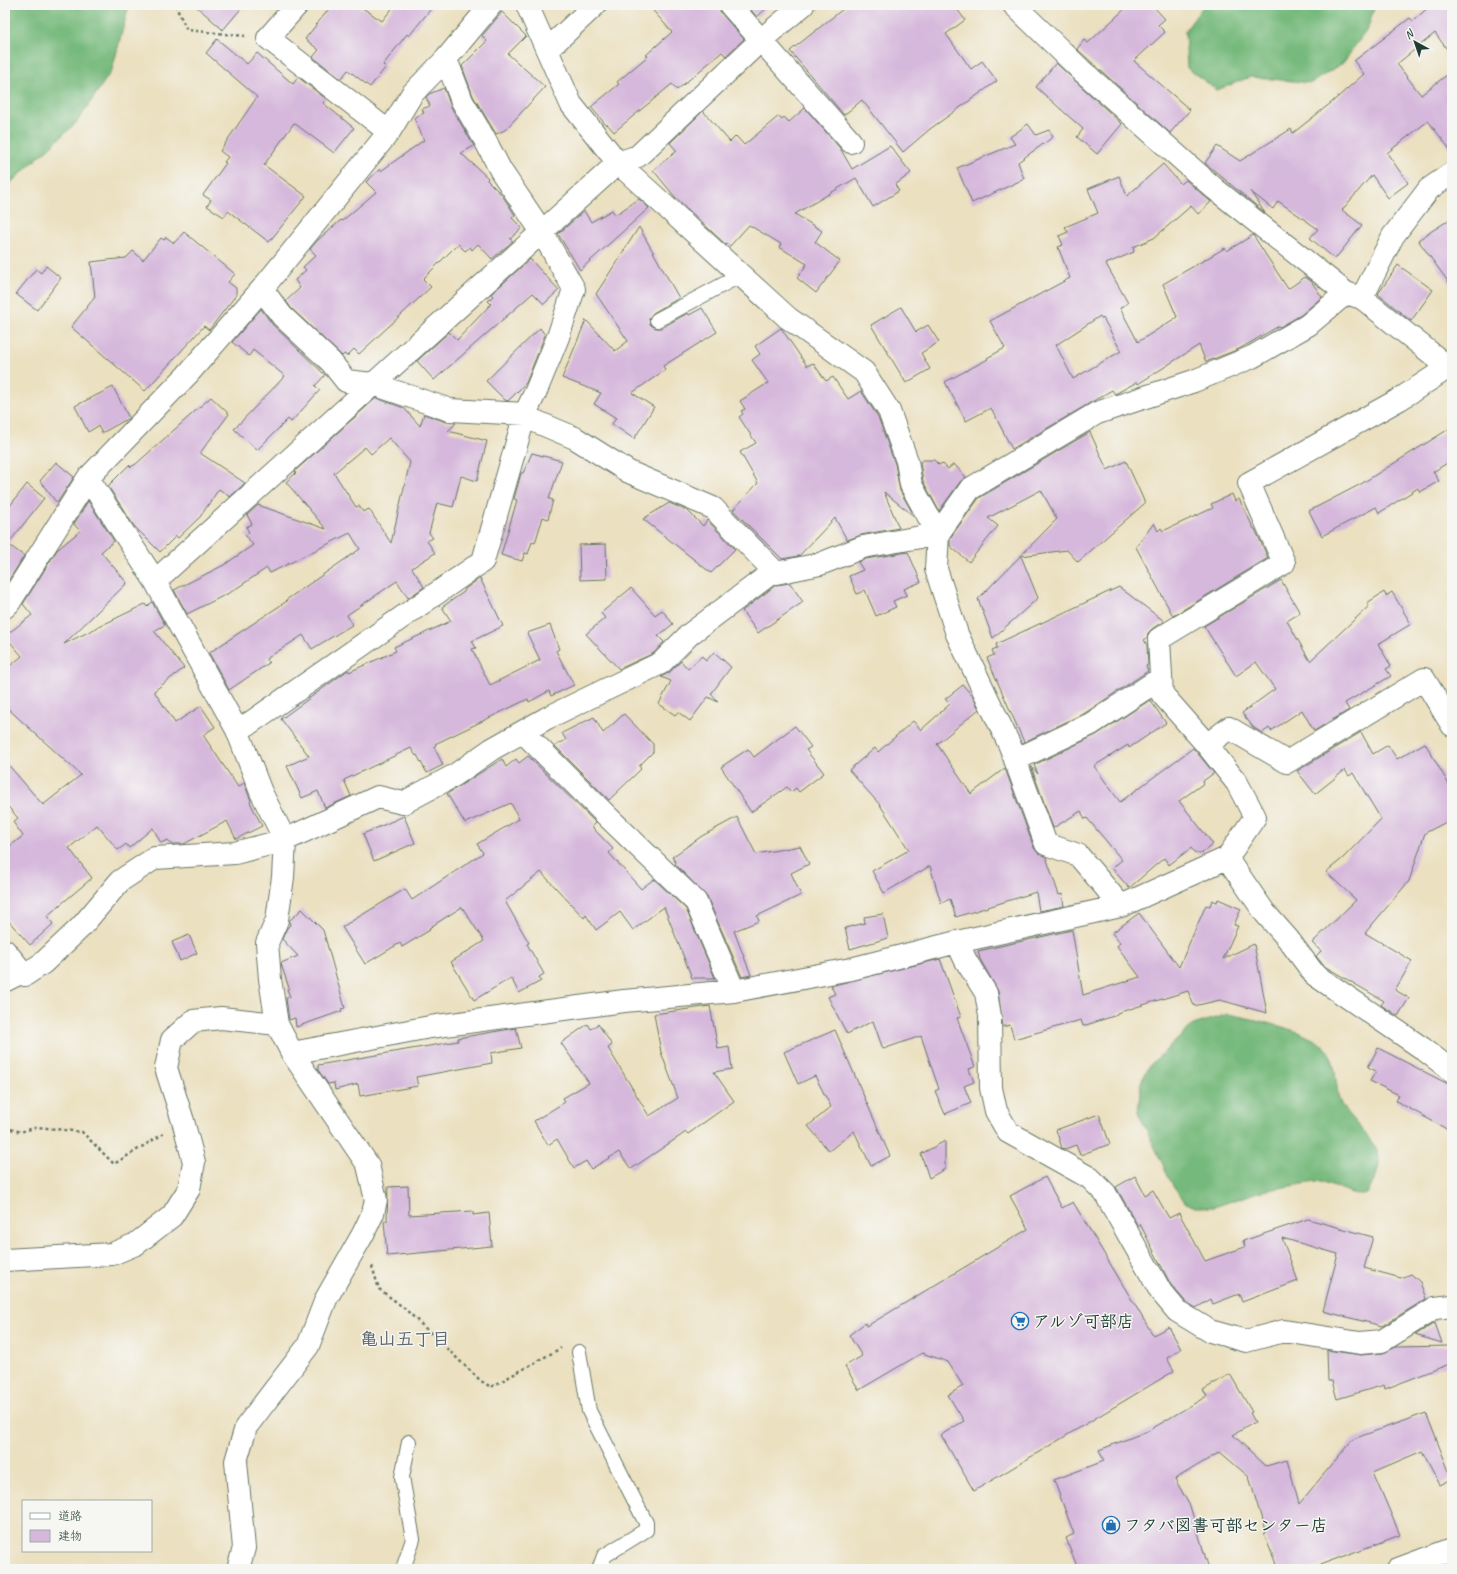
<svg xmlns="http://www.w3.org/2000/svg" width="1457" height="1574" font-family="Caveat,'Klee One',sans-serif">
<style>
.forest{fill:#76b97c;stroke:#4a7b58}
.building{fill:#d6b8dc;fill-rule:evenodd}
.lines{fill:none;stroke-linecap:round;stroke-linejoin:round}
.service-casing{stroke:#667665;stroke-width:16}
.minor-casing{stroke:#667665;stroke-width:24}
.trunk-casing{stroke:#667665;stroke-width:24}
.path{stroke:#667665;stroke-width:2.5;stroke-dasharray:3 3;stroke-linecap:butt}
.service{stroke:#fff;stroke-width:14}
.minor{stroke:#fff;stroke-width:22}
.trunk{stroke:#fff;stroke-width:22}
.labels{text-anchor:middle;stroke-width:3;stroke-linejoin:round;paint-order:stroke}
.poi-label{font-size:17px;font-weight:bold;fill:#1f3d34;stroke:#f6f6f2;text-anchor:start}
.neighbourhood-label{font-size:18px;font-weight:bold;fill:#5f686f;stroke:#f6f6f2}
</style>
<rect width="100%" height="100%" fill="#f6f6f2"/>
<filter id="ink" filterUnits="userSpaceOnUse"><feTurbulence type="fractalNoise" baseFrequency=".025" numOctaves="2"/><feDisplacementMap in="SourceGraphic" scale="8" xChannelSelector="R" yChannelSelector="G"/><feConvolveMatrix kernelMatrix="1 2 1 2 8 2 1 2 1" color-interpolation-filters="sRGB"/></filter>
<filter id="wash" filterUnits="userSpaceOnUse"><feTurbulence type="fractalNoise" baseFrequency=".012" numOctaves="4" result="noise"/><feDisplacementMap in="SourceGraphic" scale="16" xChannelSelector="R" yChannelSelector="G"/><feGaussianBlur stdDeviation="0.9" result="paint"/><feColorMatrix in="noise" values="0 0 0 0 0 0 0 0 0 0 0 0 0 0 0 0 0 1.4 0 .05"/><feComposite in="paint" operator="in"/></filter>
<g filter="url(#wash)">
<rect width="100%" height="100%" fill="#ebe0c0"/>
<path class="forest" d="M5,5H129L112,70L77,122L5,188Z
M1204,5H1375L1368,28L1343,63L1311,83L1250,77L1217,90L1187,68L1185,31Z
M1228,1014C1253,1019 1308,1030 1326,1048C1338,1061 1334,1088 1341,1104C1349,1119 1379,1143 1379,1159C1379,1172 1374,1182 1367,1193L1357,1195L1321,1181L1262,1191L1214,1207H1195L1186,1203L1174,1188L1138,1112L1141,1082L1150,1065L1193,1025Z"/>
<g id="blocks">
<path class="building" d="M195,5H244L223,30Z
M332,5H358L382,21L395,5H434L409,36L407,34L383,65L386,67L370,87L348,70L341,79L313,57L319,50L305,39Z
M648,5H718L721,13L744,39L726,56L722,52L677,90L672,84L614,132L607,124L606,125L591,107L619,84L617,82L648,56L646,55L672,32Z
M747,5H770L757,17Z
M848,5H954L965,20L946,34L971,69L982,61L997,81L930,129L903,152L862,100L844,115L790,51Z
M1129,5H1152L1165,19L1158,25L1165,32L1134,61L1190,110L1170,133L1077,49L1084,40L1088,43Z
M1431,5H1452V56L1435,33L1397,64L1421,95L1452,71V152L1428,121L1387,153L1408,183L1388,198L1372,175L1342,210L1362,225L1335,259L1310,238L1318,229L1278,201L1273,209L1250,191L1265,213L1205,163L1217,146L1240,161L1291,129L1293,133L1331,103L1364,74L1354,61L1410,18L1413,21Z
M502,12L526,36L508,54L545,87L505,130L496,134L473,96L462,66L487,41L482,36Z
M217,39L247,64L257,53L293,84L298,77L326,99L323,103L354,128L334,153L294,123L264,165L306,196L269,242L228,211L224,217L207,206L211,200L203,195L226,163L224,162L228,157L220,151L257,97L206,53Z
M1056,63L1122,124L1097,154L1077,137L1083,129L1036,87Z
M444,88L451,107L474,146L461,153L488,178L487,180L502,195L515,215L512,218L522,228L510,239L513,241L492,259L478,244L472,250L470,247L465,251L458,244L423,279L431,287L359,354L354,349L347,356L344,354L342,356L291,308L286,301L300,288L295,280L306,270L303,267L316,255L310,249L319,239L341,220L342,221L376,192L366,182L380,169L381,171L424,140L414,118L424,113L422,109L430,106L426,97L429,94Z
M805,108L840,148L852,169L890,146L911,173L895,185L899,191L873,207L856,178L795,214L822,231L815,242L840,261L816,293L797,278L807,264L779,247L781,244L749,225L730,246L727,244L726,245L676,198L653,170L677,151L670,143L703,111L730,142L736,136L744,145L779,116L782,119L784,117L789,122Z
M1028,124L1036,135L1049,130L1053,137L1018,162L1024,179L972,203L957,168L1015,144L1010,137Z
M1163,164L1181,184L1186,180L1211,202L1198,214L1191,206L1154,238L1133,247L1134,252L1106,264L1128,303L1120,308L1138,342L1177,317L1163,284L1225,248L1227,251L1253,235L1288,289L1305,277L1311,281L1322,297L1301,315L1280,327L1279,326L1239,349L1206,362L1199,345L1138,384L1137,382L1115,394L1112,390L1012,449L991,408L966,421L945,382L988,359L987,358L1005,348L990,321L1070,278L1058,247L1063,245L1059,236L1068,232L1065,227L1098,213L1088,189L1119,176L1127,196ZM1100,316L1102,319L1103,318L1121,351L1073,379L1056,345Z
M639,199L649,208L580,270L558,234L584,211L591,222L612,210L615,215Z
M1452,218V287L1418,240Z
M639,227L679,298L653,313L649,319L650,324L656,328H661L688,313L689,315L702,308L717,332L663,366L665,370L632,393L654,407L634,439L612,424L616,418L594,404L601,393L562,378L586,320L615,351L628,341L596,294Z
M184,232L235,274L228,282L236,288V295L209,330L204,326L145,391L71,327L95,297L91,262L126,258L133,251L143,260L161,238L164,240L166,237L174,243Z
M530,259L559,290L544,304L533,293L434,380L417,361L449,332L457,340L491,304L488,301L493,296L491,294Z
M1398,265L1433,290L1411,321L1378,294Z
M46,266L61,278L37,310L16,294L36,269L41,273Z
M901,307L916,332L928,325L939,342L921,353L930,369L906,383L871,325Z
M261,309L273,325L325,375L315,386L320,390L291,422L288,419L257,450L234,429L285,376L253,350L249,356L232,342Z
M540,328L545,335L526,383L508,401L505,400L486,381Z
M781,328L807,366L813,363L826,381L833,377L848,399L861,391L878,417L895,464L900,491L915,517L884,492L899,528L861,535L847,540L835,518L799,556L782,559L733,510L758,483L740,452L756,443L739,417L743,414L741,411L745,409L740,401L768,383L752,360L760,354L755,346Z
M113,387L129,418L102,433L98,426L88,432L75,406Z
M211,397L229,414L200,453L245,483L230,497L219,489L200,517L178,538L176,536L160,552L134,526L108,486L129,465L131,467L136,464Z
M376,398L404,408L420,426L424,414L446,422L456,423L448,431L487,441L477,481L461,476L453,507L437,503L429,533L433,538L427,541L435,553L412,568L424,587L408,598L397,581L347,615L352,625L312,649L303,635L266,659L269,663L229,690L209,653L287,601L286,600L360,549L350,533L270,573L267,568L231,592L187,614L174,590L224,565L253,545L245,535L249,532L246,527L252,524L247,515L258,505L326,529L286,482L296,473L295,471ZM389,438L410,462L391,543L369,509L363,512L359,506L356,507L334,473L365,447L371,454Z
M1452,427V460L1433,472L1439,481L1420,492L1418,488L1379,513L1376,507L1322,536L1309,511L1361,484Z
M1090,432L1107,470L1126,461L1145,503L1078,562L1067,550L1021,556L1038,598L993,638L978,599L1057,519L1041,490L988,518L998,526L969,562L950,546V538L979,498Z
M532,453L562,461L549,499L553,500L548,519L543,517L535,543L532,542L528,554L525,553L522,561L501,555L517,500L514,499L521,473H523Z
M923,460H934L939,465L942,463L948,469L954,464L966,477L960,482L939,511L923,481L920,462Z
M56,462L74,477L57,503L40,481Z
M27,484L44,498L8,544L24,556L7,583L5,581V512Z
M1232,494L1235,501L1239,499L1254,529H1255L1268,558L1173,616L1136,547L1154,523L1158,531L1161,528L1163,531L1213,508L1211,504Z
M88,501L114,541L101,552L127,583L64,644L145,604L147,607L152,602L165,625L154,631L184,668L154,691L175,723L201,706L215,727L203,735L238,787L244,783L251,801L250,802L262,826L236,839L227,821L184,844H171L168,840L161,843L153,828L129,848L126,844L118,850L97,825L69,848L92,878L47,916L53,924L30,945L5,917V850L23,836L13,822L18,818L5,803V761L43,805L81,775L5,706V670L22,656L5,636L32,615L23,604L57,550L80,531L74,524Z
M669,503L688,511L703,526L707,520L735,549L711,573L643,519Z
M606,544L607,579L580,580L579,545Z
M908,552L921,582L904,589L907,595L893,601L896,607L876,616L865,590L857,594L849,576L863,570L858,562L866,559Z
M480,578L503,626L472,641L476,648L472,649L490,685L540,660L527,633L550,625L559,649L556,651L574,685L551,696L549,691L529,702L528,699L435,744L436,745L434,747L443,765L427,773L417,755L416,756L411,748L344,780L351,796L325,808L318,791L302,798L287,766L309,756L281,719L348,670L349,672L396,651L394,647L451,621L442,607L464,592L465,589Z
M1281,580L1300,613L1287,621L1310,661L1369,606L1367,603L1384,592L1386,596L1392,592L1411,624L1378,644L1391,666L1386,669L1391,676L1345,703L1349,710L1314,731L1302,710L1271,731L1269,728L1262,733L1253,727L1242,713L1275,689L1256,662L1236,676L1204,626Z
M790,583L803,602L758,633L742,611L776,585Z
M1119,587L1164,621L1152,629L1148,633L1147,638L1144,640L1147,645L1148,665L1146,666L1148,671L1085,713L1024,742L987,658L994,655L992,650L997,648L996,644Z
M631,588L655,615L662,610L673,624L658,636L664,642L654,653L619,669L586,634L605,618L601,613Z
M714,652L731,667L711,694L718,702L708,697L690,721L678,712L675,715L659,704L671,681L661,677L670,672L681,661L688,669L702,656L706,661Z
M963,685L973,697L979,709L937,744L971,794L1005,768L1034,848L1038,853L1046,857L1059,895L1062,894L1064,906L1039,911L1036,892L956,917L950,899L941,903L930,866L884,893L872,871L909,850L880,805L849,770L875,748L878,752L913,721L921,730L950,704L945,699Z
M1150,700L1166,723L1129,748L1128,745L1094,766L1120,802L1193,748L1214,773L1203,781L1204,783L1179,801L1213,844L1202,853H1195L1191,848L1169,865L1164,858L1129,888L1112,868L1122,860L1087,818L1085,819L1081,811L1053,828L1031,766L1038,774L1034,765L1096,735Z
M624,714L653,744V752L639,766L641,769L609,800L555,746L566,740L562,733L594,717L603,733Z
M795,726L811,747L806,750L824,773L799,792L796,788L791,792L787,787L751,812L721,767L748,749L754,757Z
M1361,732L1373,754L1388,745L1397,759L1425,743L1452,790V819L1425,833L1409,881L1365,933L1412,961L1395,990L1409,998L1398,1016L1381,1005L1384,1001L1324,966L1316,956L1321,951L1312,943L1356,900L1326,872L1343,858L1381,819L1353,773L1349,776L1345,770L1315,794L1297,771Z
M528,756L596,823L592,827L613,849L609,853L641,889L654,879L686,909L715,978H692L664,907L633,930L620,912L596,930L586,915L584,918L541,872L505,901L529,943L527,944L544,974L539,977L541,981L519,993L511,978L474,1000L451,962L484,941L462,907L429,928L430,930L402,947L400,943L365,964L342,927L405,889L412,900L483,853L477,844L519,819L511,803L465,823L447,794L502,759L506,767L516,759L519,763Z
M404,816L415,843L374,861L363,834Z
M737,817L756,854L800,846L809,864L791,873L801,895L757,916L759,921L734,931L751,975L742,977L707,897L675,864L676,863L672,857L702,836Z
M1218,899L1241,909L1234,925L1238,926L1223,959L1254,944L1267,1013L1220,1000L1194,1006L1188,991L1117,1013V1015L1083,1026L1081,1020L1014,1039L1010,1025L1003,1027L998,991L980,959L978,951L1072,930L1083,995L1140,977L1117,946L1120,943L1112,933L1139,913L1179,967L1206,905L1210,906L1212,900L1217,902Z
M302,909L323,930L345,1008L341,1009L342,1011L296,1027L295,1018L289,1020L286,998L290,997L287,989L289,988L282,967L281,963L298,956L282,939L287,928L290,925L289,921Z
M883,914L888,938L850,949L845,928L865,923L864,917Z
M189,935L197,953L180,961L172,942Z
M940,959L961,1017L957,1018L975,1067L969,1069L974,1082L964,1086L971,1103L945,1114L935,1091L939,1089L921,1036L883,1049L873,1021L847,1034L828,997L835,994L831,986L838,984Z
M710,1006L718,1049L729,1047L732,1069L714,1072L734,1101L688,1134L686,1132L631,1169L619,1152L591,1169L586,1161L574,1168L557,1139L548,1145L534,1121L565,1102L563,1098L589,1083L561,1043L588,1024L591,1029L598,1024L612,1045L608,1048L649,1116L678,1098L661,1052L654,1014Z
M516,1028L521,1048L491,1053L492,1063L416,1077L418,1086L360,1096L358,1084L335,1090L334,1083L328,1084L318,1070V1065L458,1041V1038Z
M835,1030L890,1156L871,1166L854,1131L829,1151L808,1126L831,1107L815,1076L798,1084L784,1052Z
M1378,1048L1452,1086V1132L1396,1101L1399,1095L1370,1081L1376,1071L1368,1067Z
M1099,1114L1110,1144L1080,1155L1076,1145L1065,1149L1062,1148L1056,1130Z
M945,1141V1169L929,1178L921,1154Z
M1135,1176L1145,1195L1153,1190L1169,1218L1179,1213L1205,1261L1245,1247L1243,1241L1308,1219L1373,1237L1364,1268L1401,1278L1411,1274L1420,1282L1426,1299L1382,1326L1323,1311L1338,1254L1282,1238L1298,1281L1242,1302L1239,1294L1213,1304L1211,1299L1196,1308L1185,1301L1171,1285L1140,1224L1138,1226L1116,1187Z
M1045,1177L1062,1208L1073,1202L1153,1335L1169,1327L1181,1349L1167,1358L1174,1371L974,1491L941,1435L964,1421L948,1395L963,1386L948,1362L922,1353L859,1390L845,1366L862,1356L849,1335L865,1323L867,1326L1028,1229L1010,1196Z
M408,1186L409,1215L473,1211V1215L489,1213L492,1246L387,1256L384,1221H387L388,1187Z
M1435,1323L1442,1343L1415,1335Z
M1452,1346V1363L1385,1389L1384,1385L1337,1399L1332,1381H1328L1327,1350L1361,1355L1383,1353L1396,1347Z
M1230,1374L1252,1412L1250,1413L1255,1422L1233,1435L1266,1466L1287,1460L1299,1504L1353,1439L1426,1413L1452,1479L1440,1485L1422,1451L1373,1472L1400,1535L1309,1569H1278L1264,1534L1266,1533L1249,1477L1220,1452L1175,1479L1190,1506L1209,1569H1078L1066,1538L1074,1534L1054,1480L1104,1461L1099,1450L1148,1431L1207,1396L1203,1390Z"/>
</g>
</g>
<g filter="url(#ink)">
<use href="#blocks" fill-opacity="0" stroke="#667665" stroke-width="1"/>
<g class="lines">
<defs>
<path id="service" d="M657,320L741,275
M5,985L25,975
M579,1352L589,1411L646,1523V1530L604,1556L600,1567L602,1569
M403,1569L413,1539L402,1477L409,1442"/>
<path id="minor" d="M297,5L268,38L389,132
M527,5L571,104L618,163L788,318L864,372L889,411L907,461L911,485L938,534L936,569L957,634L1010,746L1046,844L1078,855L1121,906
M730,5L851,142
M1014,5L1081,70L1215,189L1346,293L1362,298L1452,370
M547,50L595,5
M262,289L282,316L331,362L346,381L373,384L450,410L525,414L530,419L575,438L629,472L713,508L776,573L820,564L863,547L938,534L970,489L1097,413L1194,381L1252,357L1308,325L1346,293
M1362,298L1393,236L1429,189L1452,173
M88,478L155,581L237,730L261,792L285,840L283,877L277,920L267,943L270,979L277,1024L292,1053L368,1165L376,1200L373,1213L363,1234L326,1299L308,1346L246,1427L236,1461L244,1548L238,1569
M155,581L618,163L638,156L762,39L803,5
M5,607L9,603L88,478L187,375L262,289L389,132L412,94L446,59L491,5
M237,730L250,723L483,561L525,414L536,391L558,337L574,289L542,232L501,171L485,140L462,101L446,59
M523,732L608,817L696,902L734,991
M1207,745L1229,728L1287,762L1424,679L1452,725
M1015,760L1091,724L1161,678
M1227,858L1265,913L1288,939L1315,975L1422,1048L1452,1071
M957,942L966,961L986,993L990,1016L991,1088L996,1111L1008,1132L1090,1178L1105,1193L1161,1292L1177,1311L1210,1331L1246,1341L1284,1331L1360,1343L1382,1341L1435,1308L1452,1306
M5,951L25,975L43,963L81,927L120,881L155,858L235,853L285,840L378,797L403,803L455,775L492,749L547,718L661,663L690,634L774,571
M292,1053L430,1027L624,1001L734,991L851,969L957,942L1121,906L1227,858L1255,817L1237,783L1207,745L1162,694L1159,639L1284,563L1249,483L1400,399L1449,367
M5,1260L112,1254L136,1244L172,1216L189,1189L194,1162L183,1121L166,1068L172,1040L193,1021L221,1018L277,1024"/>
<path id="trunk" d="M1398,1569L1452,1549"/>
</defs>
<use href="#service" class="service-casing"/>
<use href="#minor" class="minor-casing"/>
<use href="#trunk" class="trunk-casing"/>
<path class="path" d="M175,5L187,30L245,36
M5,1127L20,1132L38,1127L82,1132L114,1164L163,1134
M372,1266L379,1289L403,1307L481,1381L491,1387L561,1348"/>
<use href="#service" class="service"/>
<use href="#minor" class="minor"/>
<use href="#trunk" class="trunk"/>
</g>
</g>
<defs>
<symbol id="supermarket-ring" viewBox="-11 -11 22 22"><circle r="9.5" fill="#f6f6f2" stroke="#1f6fb2" stroke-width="1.5"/><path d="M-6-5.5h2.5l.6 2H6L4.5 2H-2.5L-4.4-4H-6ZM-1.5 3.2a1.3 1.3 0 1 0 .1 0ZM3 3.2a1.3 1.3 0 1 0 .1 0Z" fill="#1f6fb2"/></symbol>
<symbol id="shop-ring" viewBox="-11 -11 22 22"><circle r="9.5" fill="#f6f6f2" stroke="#1f6fb2" stroke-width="1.5"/><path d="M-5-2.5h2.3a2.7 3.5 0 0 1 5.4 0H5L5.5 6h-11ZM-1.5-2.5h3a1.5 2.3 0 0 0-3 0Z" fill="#1f6fb2"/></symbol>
</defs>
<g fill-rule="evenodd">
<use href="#supermarket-ring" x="1010" y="1311" width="20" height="20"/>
<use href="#shop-ring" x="1101" y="1515" width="20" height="20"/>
</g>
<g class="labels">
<g class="poi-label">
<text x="1033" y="1327">アルゾ可部店</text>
<text x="1124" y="1531">フタバ図書可部センター店</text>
</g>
<g class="neighbourhood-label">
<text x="405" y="1345">亀山五丁目</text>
</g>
</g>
<rect width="1457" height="1574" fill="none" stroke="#f6f6f2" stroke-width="20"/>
<rect x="22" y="1500" width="130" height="52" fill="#f6f6f2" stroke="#a0aca6"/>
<rect x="30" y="1513" width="20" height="6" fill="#ffffff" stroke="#a0aca6"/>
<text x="58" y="1520" font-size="12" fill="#1f3d34">道路</text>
<rect x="30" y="1530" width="20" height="12" fill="#d6b8dc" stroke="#a0aca6"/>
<text x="58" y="1540" font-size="12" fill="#1f3d34">建物</text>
<g transform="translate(1415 42) rotate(320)" stroke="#f6f6f2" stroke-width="3" paint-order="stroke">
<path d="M0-3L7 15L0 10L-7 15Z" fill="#1f3d34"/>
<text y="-6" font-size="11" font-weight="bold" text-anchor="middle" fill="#1f3d34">N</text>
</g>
</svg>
